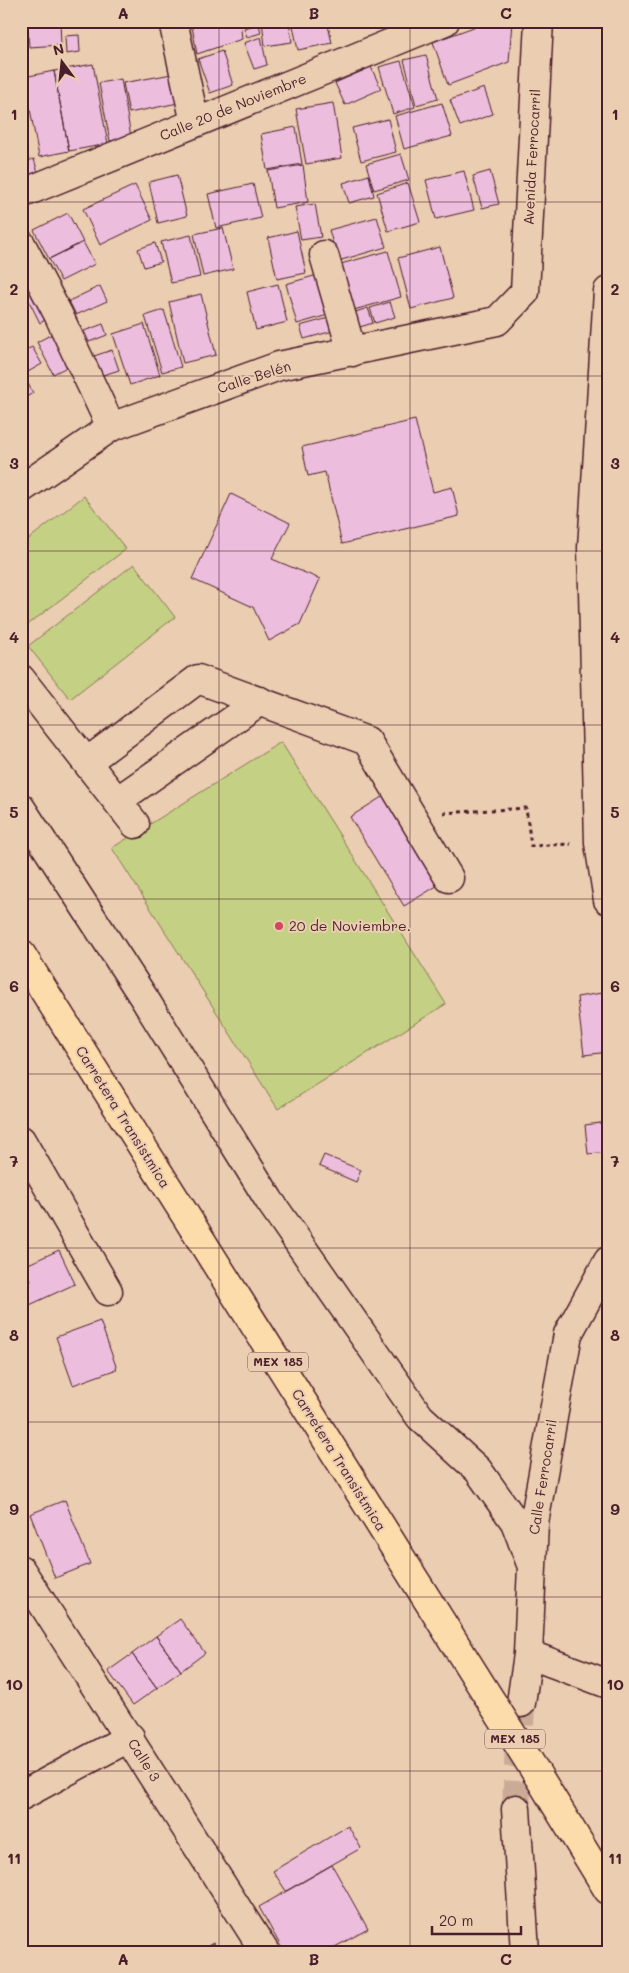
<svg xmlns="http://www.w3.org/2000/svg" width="629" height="1973" font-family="Mali,sans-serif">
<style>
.green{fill:#c4d083;stroke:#877857}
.building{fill:#edbdde;stroke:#4a1f2b}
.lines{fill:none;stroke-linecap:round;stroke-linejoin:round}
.minor-tunnel{stroke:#cbaa96;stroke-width:28;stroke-dasharray:28 14;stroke-linecap:butt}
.minor-casing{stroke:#4a1f2b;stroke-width:31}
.major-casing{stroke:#4a1f2b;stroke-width:31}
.path{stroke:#4a1f2b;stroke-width:3;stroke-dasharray:4 4;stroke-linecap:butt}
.minor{stroke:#ebcdb1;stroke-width:28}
.major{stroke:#fddcac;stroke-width:28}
.major-bridge-casing{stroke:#4a1f2b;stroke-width:31;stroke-linecap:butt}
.major-bridge{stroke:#fddcac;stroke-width:28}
.grid{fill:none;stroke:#4a1f2b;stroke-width:1;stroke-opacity:0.55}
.poi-dot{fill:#d1495b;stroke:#ebcdb1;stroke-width:2}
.labels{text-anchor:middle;stroke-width:4;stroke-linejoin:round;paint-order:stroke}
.shield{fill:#ebcdb1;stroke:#7a5353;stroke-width:1}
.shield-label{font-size:12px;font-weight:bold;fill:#4a1f2b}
.street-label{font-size:14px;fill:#4a1f2b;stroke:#ebcdb1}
.poi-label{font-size:14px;fill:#4a1f2b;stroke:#ebcdb1;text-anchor:start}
.neatline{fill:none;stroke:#4a1f2b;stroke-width:2}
.grid-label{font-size:16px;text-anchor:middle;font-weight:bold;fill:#4a1f2b}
</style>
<rect width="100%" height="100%" fill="#ebcdb1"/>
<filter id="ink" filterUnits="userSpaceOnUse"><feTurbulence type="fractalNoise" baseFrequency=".02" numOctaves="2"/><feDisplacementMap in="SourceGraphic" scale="10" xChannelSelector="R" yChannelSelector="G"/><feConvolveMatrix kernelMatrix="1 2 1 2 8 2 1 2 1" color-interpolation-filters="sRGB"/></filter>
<g filter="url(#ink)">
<path class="green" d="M84,496L126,549L21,630V545Z
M134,564L175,617L70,699L28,646Z
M281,742L446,1004L278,1109L112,848Z"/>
<path class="building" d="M27,21H60L61,45L29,47Z
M89,21H135L89,27Z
M191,21H240L242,39L197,54Z
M262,21H289L292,42L265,46Z
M292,21H327L332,43L298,50Z
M490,21H512L509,62L448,85L433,42Z
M259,24L261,33L247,37L244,28Z
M79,35L80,52L66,54L65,36Z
M261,37L267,65L254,69L244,43Z
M222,51L233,85L210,93L198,59Z
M426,55L438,99L416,105L404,60Z
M401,61L415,107L393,114L379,67Z
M93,64L108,144L69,151L54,71Z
M371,67L381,89L345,105L335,83Z
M54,71L69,151L39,157L24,77Z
M172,74L178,103L129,113L123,83Z
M121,79L131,137L110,141L99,83Z
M484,88L493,114L460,126L450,100Z
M333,103L342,158L306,164L296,109Z
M442,103L452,136L404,149L395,116Z
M388,119L396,152L361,161L352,128Z
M296,127L302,164L267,170L261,134Z
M21,132H24L28,159L21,160Z
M401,154L409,180L374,190L366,164Z
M34,159L38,173L21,178V163Z
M303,165L308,202L274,208L268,171Z
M464,171L474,210L436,219L426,180Z
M490,171L499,204L482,208L473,176Z
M177,175L187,216L158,223L149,182Z
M369,175L374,196L349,203L343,183Z
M408,183L420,222L388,231L377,193Z
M253,184L261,218L216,228L208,194Z
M135,185L152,220L100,245L83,209Z
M315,204L321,237L301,240L295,207Z
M68,213L83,242L49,259L34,230Z
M377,217L386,247L338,261L329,230Z
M223,228L233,269L203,276L194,234Z
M297,231L306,273L277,279L268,238Z
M191,235L200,277L171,283L161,242Z
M83,242L95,264L61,281L49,259Z
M155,243L161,262L144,267L138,249Z
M440,247L453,298L411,309L398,258Z
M388,251L401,297L350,311L337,265Z
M324,273L335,313L297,324L286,284Z
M36,284L52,316L40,323L24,291Z
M278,284L287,322L256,330L247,292Z
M100,286L107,301L76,315L69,301Z
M201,294L216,355L183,363L169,302Z
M390,302L395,317L375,323L370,308Z
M368,308L373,323L353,329L349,314Z
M164,310L181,367L162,372L145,316Z
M336,316L340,329L304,339L300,326Z
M103,324L107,335L89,342L84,331Z
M144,324L160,375L130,385L113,334Z
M62,329L79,361L53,374L37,342Z
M32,347L42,364L26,373L21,364V353Z
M112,350L119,370L100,376L94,356Z
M21,371L33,393L21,400Z
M415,420L433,492L452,487L459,516L342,544L325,472L308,476L302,447Z
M231,494L290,523L272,559L320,579L300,624L269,641L253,607L192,579Z
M385,795L440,884L404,906L350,817Z
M608,992V1052L584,1055L577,997Z
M608,1122V1152L588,1154L585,1125Z
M324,1155L361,1170L356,1182L319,1166Z
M59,1250L75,1284L21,1309V1286L31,1281L24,1266Z
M100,1321L117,1369L73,1385L56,1337Z
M65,1500L90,1564L55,1578L30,1514Z
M180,1619L205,1653L181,1671L156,1636Z
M156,1636L181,1671L157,1688L132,1654Z
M132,1654L157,1688L133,1705L108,1671Z
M348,1826L361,1848L286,1891L273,1871Z
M332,1865L368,1929L333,1948L335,1952H284L259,1907Z
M213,1943L219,1952H198Z"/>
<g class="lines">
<path class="minor-tunnel" d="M516,1809L521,1703"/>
<defs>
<path id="minor" d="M173,21L195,123
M21,194L445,21
M21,244L58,314L111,427
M324,255L352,352
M608,291L592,548L599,843L608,900
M21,489L111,427L279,366L497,321L525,292L539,21
M21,679L135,824
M87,762L198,679L367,741L449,878
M117,801L260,701
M21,808L144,998L269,1200L420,1417L478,1470L515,1522L531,1564
M21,1140L108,1291
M21,1570L265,1952
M528,1654L608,1684
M521,1703L528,1654L534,1523L568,1334L608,1261
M21,1796L130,1737
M516,1809L525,1952"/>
<path id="major" d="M21,954L493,1704
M537,1774L608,1890"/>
</defs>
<use href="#minor" class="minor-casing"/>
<use href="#major" class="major-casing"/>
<path class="path" d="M443,813L526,808L531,846L571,844"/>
<use href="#minor" class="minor"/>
<use href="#major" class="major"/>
<defs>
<path id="major-bridge" d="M493,1704L537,1774"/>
</defs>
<use href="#major-bridge" class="major-bridge-casing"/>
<use href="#major-bridge" class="major-bridge"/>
</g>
</g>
<path class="grid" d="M219,21V1952M410,21V1952M21,202H608M21,376H608M21,551H608M21,725H608M21,899H608M21,1074H608M21,1248H608M21,1422H608M21,1597H608M21,1771H608"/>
<circle class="poi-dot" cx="279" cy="926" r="5"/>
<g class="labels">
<g class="shield">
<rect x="248" y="1352.5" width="60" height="19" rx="4"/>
<rect x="485" y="1729.5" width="60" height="19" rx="4"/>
</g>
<g class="shield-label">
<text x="278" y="1366">MEX 185</text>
<text x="515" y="1743">MEX 185</text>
</g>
<g class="street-label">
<text transform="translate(233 107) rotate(-22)" y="5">Calle 20 de Noviembre</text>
<text transform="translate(532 157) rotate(-87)" y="5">Avenida Ferrocarril</text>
<text transform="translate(254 377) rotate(-18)" y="5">Calle Belén</text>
<text transform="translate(123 1117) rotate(58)" y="5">Carretera Transistmica</text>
<text transform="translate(339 1460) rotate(58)" y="5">Carretera Transistmica</text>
<text transform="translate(543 1477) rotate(-81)" y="5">Calle Ferrocarril</text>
<text transform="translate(144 1760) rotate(58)" y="5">Calle 3</text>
</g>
<g class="poi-label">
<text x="289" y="931">20 de Noviembre.</text>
</g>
</g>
<rect width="629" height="1973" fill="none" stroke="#ebcdb1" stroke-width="55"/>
<g transform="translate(62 62) rotate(345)" stroke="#ebcdb1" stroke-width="4" paint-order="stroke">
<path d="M0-4L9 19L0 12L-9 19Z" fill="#4a1f2b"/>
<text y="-8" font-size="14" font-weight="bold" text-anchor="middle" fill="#4a1f2b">N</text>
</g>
<path d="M432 1926v8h89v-8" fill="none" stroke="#4a1f2b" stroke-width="2.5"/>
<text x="439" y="1926" font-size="15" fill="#4a1f2b" stroke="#ebcdb1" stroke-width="4" paint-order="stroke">20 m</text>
<rect x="28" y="28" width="574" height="1918" class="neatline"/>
<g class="grid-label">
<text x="123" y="19">A</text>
<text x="314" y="19">B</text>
<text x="506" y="19">C</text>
<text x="14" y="120">1</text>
<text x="615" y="120">1</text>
<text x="14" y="295">2</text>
<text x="615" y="295">2</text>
<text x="14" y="469">3</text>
<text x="615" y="469">3</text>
<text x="14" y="643">4</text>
<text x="615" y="643">4</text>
<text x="14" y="818">5</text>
<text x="615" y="818">5</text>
<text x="14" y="992">6</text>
<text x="615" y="992">6</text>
<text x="14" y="1167">7</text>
<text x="615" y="1167">7</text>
<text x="14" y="1341">8</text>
<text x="615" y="1341">8</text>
<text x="14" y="1515">9</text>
<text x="615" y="1515">9</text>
<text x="14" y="1690">10</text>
<text x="615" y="1690">10</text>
<text x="14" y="1864">11</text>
<text x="615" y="1864">11</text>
<text x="123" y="1965">A</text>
<text x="314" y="1965">B</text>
<text x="506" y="1965">C</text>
</g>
</svg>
